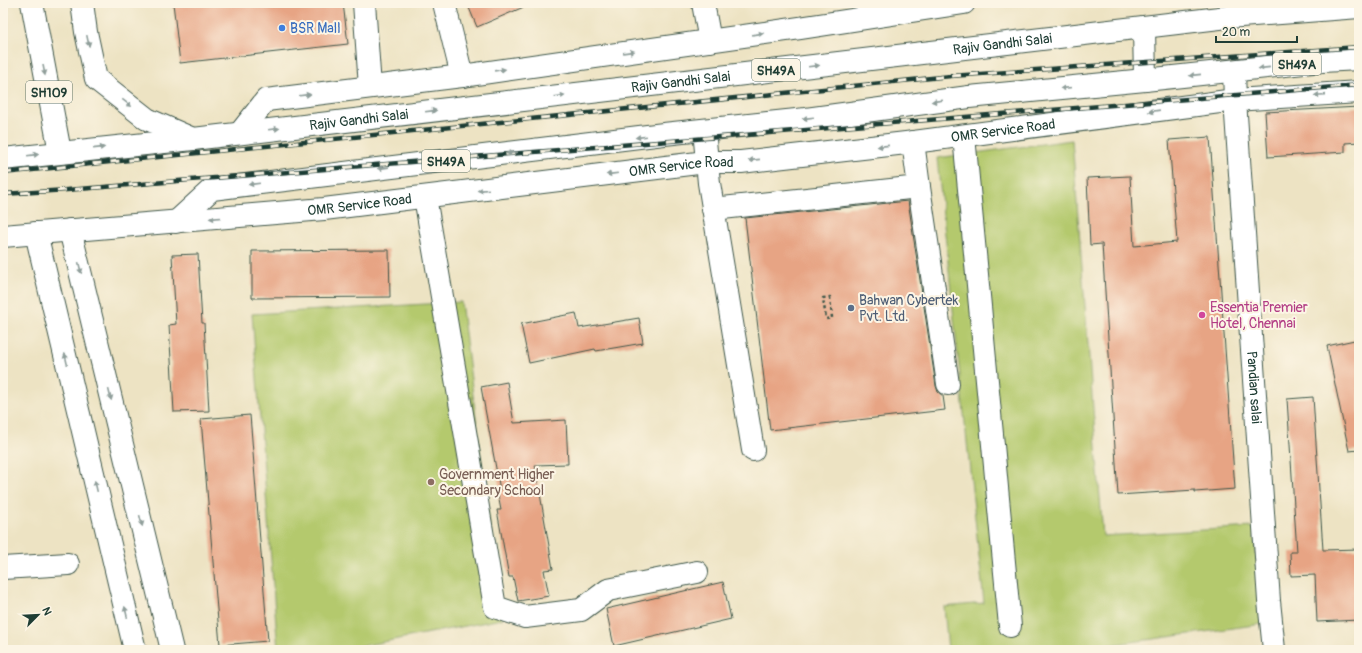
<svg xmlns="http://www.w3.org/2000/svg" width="1362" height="653" font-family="Pangolin,sans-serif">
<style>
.green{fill:#b4c96d;stroke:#6a8350}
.building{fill:#e7a484}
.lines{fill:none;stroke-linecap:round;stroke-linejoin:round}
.minor-casing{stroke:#3e5649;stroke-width:24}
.major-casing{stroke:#3e5649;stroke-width:24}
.path{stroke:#3e5649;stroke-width:2.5;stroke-dasharray:3 3;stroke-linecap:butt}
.minor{stroke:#fff;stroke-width:22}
.major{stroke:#fff;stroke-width:22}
.rail-casing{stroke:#1f3d34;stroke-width:4.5}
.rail{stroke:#fcf5e5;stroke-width:3;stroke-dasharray:9;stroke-linecap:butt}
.oneway{fill:#8f9e9a}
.shop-dot{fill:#3f7fe0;stroke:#fcf5e5;stroke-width:1.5}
.service-dot{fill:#5c6f8a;stroke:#fcf5e5;stroke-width:1.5}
.hotel-dot{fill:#d1479c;stroke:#fcf5e5;stroke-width:1.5}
.education-dot{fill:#8d6e63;stroke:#fcf5e5;stroke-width:1.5}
.labels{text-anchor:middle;stroke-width:4;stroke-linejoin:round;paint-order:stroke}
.shield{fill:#fcf5e5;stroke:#617469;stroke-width:1}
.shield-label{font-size:13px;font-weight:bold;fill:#1f3d34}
.shop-label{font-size:14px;fill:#366cbe;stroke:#fcf5e5;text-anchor:start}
.street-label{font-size:14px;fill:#1f3d34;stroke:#fcf5e5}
.service-label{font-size:14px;fill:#4e5e75;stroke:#fcf5e5;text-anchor:start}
.hotel-label{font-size:14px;fill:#b23c85;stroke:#fcf5e5;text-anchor:start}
.education-label{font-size:14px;fill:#785e54;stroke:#fcf5e5;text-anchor:start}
</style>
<rect width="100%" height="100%" fill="#fcf5e5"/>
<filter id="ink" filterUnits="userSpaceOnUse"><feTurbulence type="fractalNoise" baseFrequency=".025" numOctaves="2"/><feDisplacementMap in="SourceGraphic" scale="8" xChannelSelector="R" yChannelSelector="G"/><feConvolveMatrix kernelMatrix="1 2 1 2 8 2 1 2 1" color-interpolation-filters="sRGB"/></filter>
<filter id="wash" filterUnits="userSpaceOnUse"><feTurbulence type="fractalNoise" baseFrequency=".012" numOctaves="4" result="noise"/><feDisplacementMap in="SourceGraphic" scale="16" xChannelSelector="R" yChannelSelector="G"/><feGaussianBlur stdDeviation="0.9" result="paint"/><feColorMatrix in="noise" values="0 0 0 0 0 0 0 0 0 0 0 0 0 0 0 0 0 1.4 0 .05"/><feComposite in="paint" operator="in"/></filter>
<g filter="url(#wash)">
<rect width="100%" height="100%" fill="#ede3c3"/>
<path class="green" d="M1072,140L1103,536L1254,527L1262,624L1073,650H948L944,607L984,603L937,158Z
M461,302L502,619L341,650H278L252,314Z"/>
<g id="blocks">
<path class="building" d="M173,3H343L348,44L180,63Z
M467,3H533L477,27Z
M1359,107V142L1345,143V152L1268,157L1265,112Z
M1210,137L1235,489L1195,492V490L1118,495L1102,244L1090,245L1087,178L1130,176L1134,246L1177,242L1169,140Z
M908,201L936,386L938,392L943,396L945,410L770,430L745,218Z
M389,250L390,297L252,298V251Z
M198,254L202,323H204L209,411L174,412L169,325L176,324L172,255Z
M576,313L579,328L639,318L643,343L596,351L595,349L529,363L521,324Z
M1359,339V450L1349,451L1327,346Z
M507,382L514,423L566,420L568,464L535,465L553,569L544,570L549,596L518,601L513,577H509L497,510H501L497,490H500L481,387Z
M1313,397L1323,550L1359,549V620L1317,622L1315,575L1291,576L1290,552H1297L1287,399Z
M250,415L268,641L220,645L201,419Z
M723,582L731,619L614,646L606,609Z"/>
</g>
</g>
<g filter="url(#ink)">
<use href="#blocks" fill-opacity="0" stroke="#3e5649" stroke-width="1"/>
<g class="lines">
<defs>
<g id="minor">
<path d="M82,3L86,32L96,79L147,119L193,139"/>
<path d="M364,3L370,87"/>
<path d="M444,3L462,76"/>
<path d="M703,3L710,41"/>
<path id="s1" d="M1234,71L1235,100L1269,601L1274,650"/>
<path d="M704,130L709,183L753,450"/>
<path d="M240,133L266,100L462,76L800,28L964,3"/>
<path d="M964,136L1010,626"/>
<path d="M919,187L948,384"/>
<path d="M425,197L495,607L525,617L581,610L608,590L697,572"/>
<path d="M713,209L919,187L913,142"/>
<path d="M70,230L172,650"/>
<path d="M36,233L135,650"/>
<path id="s2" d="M3,236L324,209L706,162H741L906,143L1235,100L1359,92"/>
<path d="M3,568L68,564"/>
</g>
<g id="major">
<path d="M32,3L60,152"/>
<path d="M1144,27L1145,80"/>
<path id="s3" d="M3,159L193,139L1228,17L1359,7"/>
<path d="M176,222L212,189L664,134L806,119L969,97L1145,80L1322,61L1359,59"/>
</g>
</defs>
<use href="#minor" class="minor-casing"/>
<use href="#major" class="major-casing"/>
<path class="path" d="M830,297L832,318L826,319L823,298Z"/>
<use href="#minor" class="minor"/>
<use href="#major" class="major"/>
<defs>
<path id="rail" d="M3,173L951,76L1359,47
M3,194L67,190L1359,85"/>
</defs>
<use href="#rail" class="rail-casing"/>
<use href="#rail" class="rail"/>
</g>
<defs><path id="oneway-solid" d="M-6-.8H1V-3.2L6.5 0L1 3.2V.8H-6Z"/></defs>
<g class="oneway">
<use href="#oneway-solid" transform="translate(758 34) rotate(-8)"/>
<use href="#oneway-solid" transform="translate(88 41) rotate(78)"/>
<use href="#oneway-solid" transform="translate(629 52) rotate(-8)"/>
<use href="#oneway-solid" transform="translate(814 66) rotate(-7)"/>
<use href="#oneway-solid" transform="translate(1264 68) rotate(174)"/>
<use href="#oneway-solid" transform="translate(44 70) rotate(79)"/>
<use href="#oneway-solid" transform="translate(500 70) rotate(-8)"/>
<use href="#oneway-solid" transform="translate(1195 75) rotate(174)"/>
<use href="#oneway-solid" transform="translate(1066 88) rotate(175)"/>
<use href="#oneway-solid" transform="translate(305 95) rotate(-7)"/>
<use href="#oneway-solid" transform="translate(1320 95) rotate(176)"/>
<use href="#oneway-solid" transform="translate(560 96) rotate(-7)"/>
<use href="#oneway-solid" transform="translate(937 101) rotate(173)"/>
<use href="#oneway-solid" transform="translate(127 103) rotate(38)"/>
<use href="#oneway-solid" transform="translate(431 111) rotate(-7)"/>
<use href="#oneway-solid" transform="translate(1154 111) rotate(172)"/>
<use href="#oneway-solid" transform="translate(808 118) rotate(173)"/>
<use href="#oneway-solid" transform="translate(274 129) rotate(-7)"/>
<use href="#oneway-solid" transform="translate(641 137) rotate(173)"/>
<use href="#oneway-solid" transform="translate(883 146) rotate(174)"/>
<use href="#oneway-solid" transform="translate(99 148) rotate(-6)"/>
<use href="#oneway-solid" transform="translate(512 153) rotate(173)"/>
<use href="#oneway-solid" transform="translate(33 155) rotate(-7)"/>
<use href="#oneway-solid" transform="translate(754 160) rotate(174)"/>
<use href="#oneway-solid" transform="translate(383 168) rotate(173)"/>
<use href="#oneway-solid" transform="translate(612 174) rotate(173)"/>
<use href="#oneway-solid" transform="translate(254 184) rotate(173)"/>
<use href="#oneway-solid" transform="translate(483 190) rotate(173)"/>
<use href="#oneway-solid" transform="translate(215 218) rotate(175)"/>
<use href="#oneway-solid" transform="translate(80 268) rotate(76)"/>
<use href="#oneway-solid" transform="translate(66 359) rotate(-103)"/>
<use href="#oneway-solid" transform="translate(110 395) rotate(76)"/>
<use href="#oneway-solid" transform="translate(96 486) rotate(-103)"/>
<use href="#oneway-solid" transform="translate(141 521) rotate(76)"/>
<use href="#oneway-solid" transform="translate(126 612) rotate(-103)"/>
</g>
</g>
<circle class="shop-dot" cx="282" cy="28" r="4"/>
<circle class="service-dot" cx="851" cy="308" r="4"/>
<circle class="hotel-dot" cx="1202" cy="315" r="4"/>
<circle class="education-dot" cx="431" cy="482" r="4"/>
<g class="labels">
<g class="shield">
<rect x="1273" y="53" width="48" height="22" rx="3"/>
<rect x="752" y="59" width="48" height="22" rx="3"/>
<rect x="26" y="81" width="46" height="22" rx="3"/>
<rect x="422" y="150" width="48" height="22" rx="3"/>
</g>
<g class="shield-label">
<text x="1297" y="69">SH49A</text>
<text x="776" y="75">SH49A</text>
<text x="49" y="97">SH109</text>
<text x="446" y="166">SH49A</text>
</g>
<g class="shop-label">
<text x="290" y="33">BSR Mall</text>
</g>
<g class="street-label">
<text dy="5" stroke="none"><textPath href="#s3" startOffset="1006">Rajiv Gandhi Salai</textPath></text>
<text dy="5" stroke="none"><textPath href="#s3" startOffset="682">Rajiv Gandhi Salai</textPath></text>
<text dy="5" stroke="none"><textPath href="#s3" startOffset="358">Rajiv Gandhi Salai</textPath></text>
<text dy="5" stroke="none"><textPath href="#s2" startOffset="1006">OMR Service Road</textPath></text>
<text dy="5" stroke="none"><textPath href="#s2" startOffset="682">OMR Service Road</textPath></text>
<text dy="5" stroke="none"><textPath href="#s2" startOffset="358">OMR Service Road</textPath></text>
<text dy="5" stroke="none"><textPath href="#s1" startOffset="317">Pandian salai</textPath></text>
</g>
<g class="service-label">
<text x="859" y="305">Bahwan Cybertek<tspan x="859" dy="16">Pvt. Ltd.</tspan></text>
</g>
<g class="hotel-label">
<text x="1210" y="312">Essentia Premier<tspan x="1210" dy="16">Hotel, Chennai</tspan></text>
</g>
<g class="education-label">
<text x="439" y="479">Government Higher<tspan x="439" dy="16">Secondary School</tspan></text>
</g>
</g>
<rect width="1362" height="653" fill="none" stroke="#fcf5e5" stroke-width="16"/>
<g transform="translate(38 615) rotate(66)" stroke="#fcf5e5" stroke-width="3" paint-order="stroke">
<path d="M0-3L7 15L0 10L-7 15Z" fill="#1f3d34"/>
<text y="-6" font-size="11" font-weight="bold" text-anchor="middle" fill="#1f3d34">N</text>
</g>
<path d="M1216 36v6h81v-6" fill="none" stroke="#1f3d34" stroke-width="2"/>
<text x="1222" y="36" font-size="12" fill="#1f3d34" stroke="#fcf5e5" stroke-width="3" paint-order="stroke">20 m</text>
</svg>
